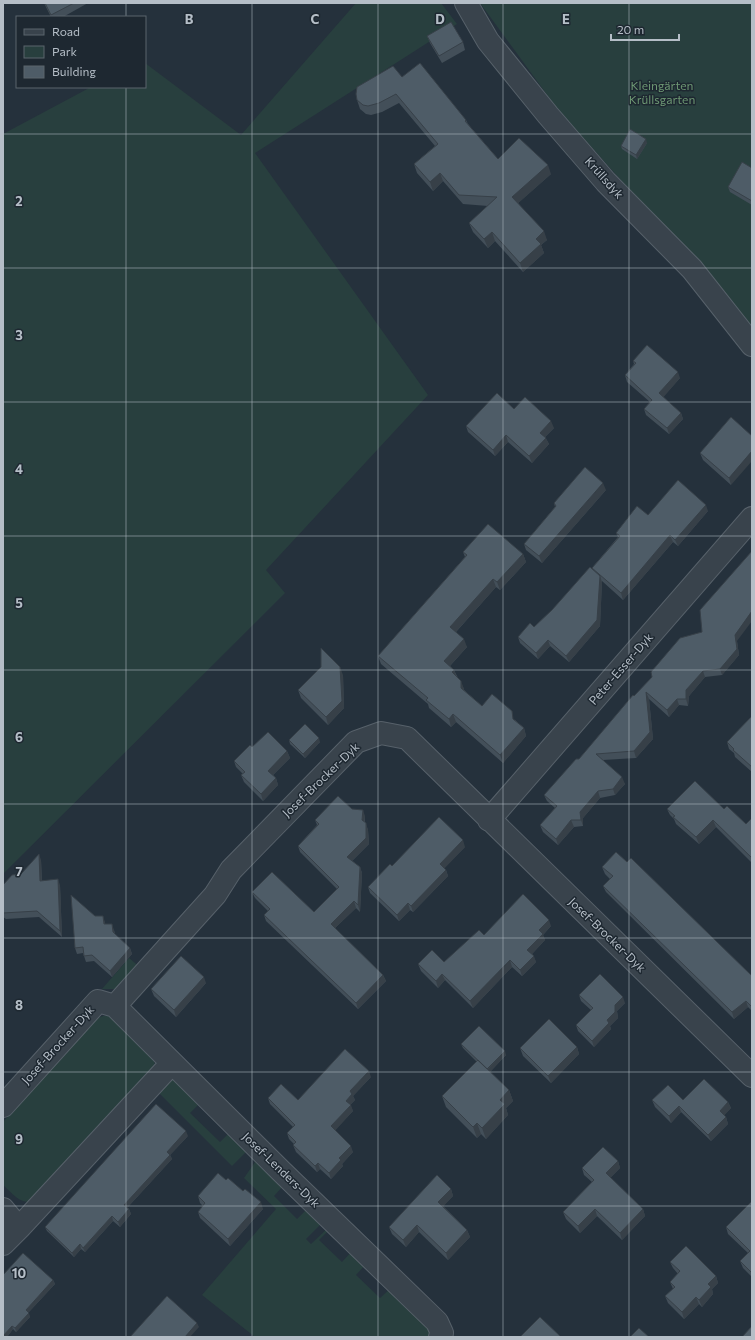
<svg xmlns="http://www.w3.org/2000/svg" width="755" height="1340" font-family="Commissioner,sans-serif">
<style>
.green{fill:#283f3e}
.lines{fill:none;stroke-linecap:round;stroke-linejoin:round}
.street-casing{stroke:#57616a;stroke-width:24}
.street{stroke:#39434c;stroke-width:22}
.wall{fill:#434f59}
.shaded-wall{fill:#374048}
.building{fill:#4e5c67;stroke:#374048}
.grid{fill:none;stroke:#b5bec7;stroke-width:1;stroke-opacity:0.55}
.labels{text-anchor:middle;stroke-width:3;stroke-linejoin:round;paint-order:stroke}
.park-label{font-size:12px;fill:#6d9773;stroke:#1e2831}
.street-label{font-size:12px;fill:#b5bec7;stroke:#1e2831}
.grid-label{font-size:13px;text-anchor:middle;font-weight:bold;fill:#b5bec7;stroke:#1e2831;stroke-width:3;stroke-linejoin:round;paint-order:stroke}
</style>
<rect width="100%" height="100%" fill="#25313c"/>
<path class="green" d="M356,3H441L457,24L255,153L428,395L266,570L285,593L3,874V134L91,87H145V63L241,135Z
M480,3H752V333L672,238L556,107Z
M129,958L141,968L120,989H102Z
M103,1016H112L155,1057L154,1070L37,1202C19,1204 15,1196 3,1185V1122L96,1019Z
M175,1076L202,1101L190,1113L220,1142L232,1130L249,1149L232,1166L156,1090Z
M258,1158L285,1184L274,1196L297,1219L309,1207L324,1221L306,1239L311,1244L329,1227L331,1228L319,1240L342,1262L353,1250L366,1264L356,1275L380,1298L391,1288L429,1330V1337H255L202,1295L276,1209L244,1178Z"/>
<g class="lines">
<defs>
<path id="street" d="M466,3L488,41L548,115L606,182L692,269L752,345
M489,820L752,518
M115,1006L281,1171L437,1322L442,1333L440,1337
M3,1106L98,1001L115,1006L215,895L231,870L356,742L381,733L407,738L752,1076
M3,1209L19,1228L3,1244
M19,1228L172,1063"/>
</defs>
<use href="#street" class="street-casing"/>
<use href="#street" class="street"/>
</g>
<path class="wall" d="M44,3H88L63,17H51Z
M427,36L463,42L465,50L442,63L430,43Z
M402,77L466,120L468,124L498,159L551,174L518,203L547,240L541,245L544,253L523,272L495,241L488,248L473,232L469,223L488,206L463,204L443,181L433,191L417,173L414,164L435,146L399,103L382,112L371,115L366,114L360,109L357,100Z
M647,143L637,159L622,149L621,146Z
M752,168V205L730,192L728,187Z
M633,361L680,378L663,397L681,413L683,419L669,434L646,415L644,409L650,402L627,382L625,375L634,364Z
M514,409L554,428L545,437L549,444L532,463L508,442L495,456L468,432L466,426Z
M731,417V485L703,460L700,453Z
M606,490L542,563L526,550L524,544L555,507L554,503Z
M708,511L678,546L673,542L623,600L602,581L600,626L569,662L550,646L538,659L520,643L518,637L534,627L593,570L592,568L618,537L616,533L648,515Z
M463,552L523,554L526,562L500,590L496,587L456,632L467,647L450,666L454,670L457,676L464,689V690L482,706L515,720L524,728L526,736L503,763L456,722L451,727L429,708L428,704L381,664L378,656L465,557Z
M737,641L739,655L722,675L705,677L689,696L688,706L679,705L669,717L649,699L653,739L636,758L603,760L625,784L615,795L600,798L583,818V826L574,827L558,845L543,832L540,825L555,808L547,801L544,795L579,759L634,696Z
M343,675L344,708L328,725L301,698L298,690Z
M752,716V772L735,757L734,753L729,749L727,742Z
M289,740L320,742L305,758L290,744Z
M252,747L287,751L290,758L273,775L276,778L278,785L263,801L244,782L241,775L243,774L236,767L234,761Z
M352,809L365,816V822L368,830L369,844L352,861L360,867L362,873L360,912L356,908L335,928L383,975L386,981L358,1009L266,921L264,915L268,911L255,898L252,892L314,912L337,889L300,852L298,846L317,825L315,820Z
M667,809H724L746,824L752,818V863L716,827L699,844L676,824L674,819L670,815Z
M465,847L444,868L446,870L448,876L413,912L410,910L399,921L370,893L368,887L392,866Z
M41,860L42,881L60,885L62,937L39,917L6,919L3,917V885L21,874Z
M602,867L752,976V1011L748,1007L734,1019L606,892L603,886L610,879L605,874Z
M95,916L105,922V924L114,930L115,934L130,948L132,954L112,977L94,961L86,962L83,953L77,954L75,948Z
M551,926L543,935L545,940L532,954L536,962L522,976L512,967L473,1008L445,980L438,988L421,971L418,964L444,962L484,935Z
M206,983L176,1017L154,996L151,989Z
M579,995L625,1003L617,1011L618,1018L610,1026L611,1029L594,1047L578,1031L576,1025L591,1010L581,1001Z
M461,1044L506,1055L490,1072L509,1090L513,1101L506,1108L508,1115L486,1139L481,1134L477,1138L446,1107L442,1096L477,1062L463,1048Z
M577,1047L579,1054L551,1083L523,1056L520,1048Z
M371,1077L353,1096L355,1100L350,1105L353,1111L335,1130L353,1152L342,1164L343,1166L331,1179L320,1169L317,1172L296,1152L293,1145L294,1144L289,1139L287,1133L293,1127L270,1104L268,1098L298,1100Z
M652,1100H683L728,1102L731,1108L724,1115L726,1117L728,1124L711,1141L681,1112L671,1123L655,1107Z
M188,1136L170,1155L172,1159L127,1208L129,1209L131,1214L120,1227L113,1221L85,1252L81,1249L74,1257L47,1231L45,1227Z
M618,1161L620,1168L610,1178L643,1209L645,1216L622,1240L597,1216L580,1233L566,1219L563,1212L592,1182L584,1175L582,1168Z
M226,1180L263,1209L230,1246L200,1218L198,1212L203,1206L200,1203L198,1196Z
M451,1189L453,1196L443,1206L467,1230L470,1237L448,1260L419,1232L406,1247L392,1234L389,1227Z
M752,1201V1277L743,1268L740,1261L748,1253L728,1234L726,1227Z
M670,1262L716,1276L718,1283L712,1289L713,1294L702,1307L699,1304L684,1319L668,1303L665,1296L673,1289L670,1282L678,1274L673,1268Z
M3,1275L53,1280L55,1284L28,1313L30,1317L16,1332L13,1329L7,1337H3Z"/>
<path class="shaded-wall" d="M646,139L647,143L637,159L636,155Z
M548,165L551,174L515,206L512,197Z
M440,173L443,181L433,191L430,182Z
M544,231L547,240L541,245L544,253L523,272L520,263L536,239Z
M492,232L495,241L488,248L484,239Z
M678,372L680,378L661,400L659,393Z
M681,413L683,419L669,434L667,428Z
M551,421L554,428L543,439L540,433Z
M506,435L508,442L495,456L493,450Z
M546,438L549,444L532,463L529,456Z
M752,451V461L731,485L729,478Z
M603,483L606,490L542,563L539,556Z
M706,505L708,511L678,546L675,540Z
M670,535L673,542L623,600L621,593Z
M523,554L526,562L500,590L497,582Z
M600,576L602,582L600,626L569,662L566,656Z
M493,579L496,587L453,635L450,627Z
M752,611V621L737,641L739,655L722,675L720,669L735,635Z
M464,639L467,647L447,669L444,661Z
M548,640L550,646L538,659L536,653Z
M340,667L343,675L344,708L328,725L326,717Z
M454,670L457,678L452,672Z
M703,671L705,677L689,696L688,706L686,699V690Z
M461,681L464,689V696L461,688Z
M646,692L649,699L653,739L636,758L634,751Z
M677,699L679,705L669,717L667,710Z
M453,714L456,722L451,727L449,719Z
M524,728L526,736L503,763L500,755Z
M319,738L320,742L305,758L303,754Z
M287,751L290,758L271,777L268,771Z
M622,777L625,784L615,795L613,789Z
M276,778L278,785L263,801L261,794Z
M598,791L600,798L583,818V826L581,820L580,812Z
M363,810L365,816L364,826L362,820Z
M571,820L574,827L558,845L556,839Z
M713,820L716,827L699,844L696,837Z
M366,823L368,830L369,844L350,863L347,857Z
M463,840L465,847L442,871L440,864Z
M39,854L41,860L42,887L40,881Z
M360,867L362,873L360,912L358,905Z
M446,870L448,876L413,912L411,906Z
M58,879L60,885L62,937L60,931Z
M354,901L356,908L333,930L331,924Z
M408,903L410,910L399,921L397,915Z
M103,916L105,922L106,930L104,924Z
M549,920L551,926L543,935L545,940L530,956L527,950L539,930Z
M112,924L114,930L115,939L113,932Z
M130,948L132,954L112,977L110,971Z
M534,956L536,962L522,976L520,970Z
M510,960L512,967L473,1008L470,1001Z
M442,974L445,980L438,988L436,981Z
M383,975L386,981L358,1009L356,1003Z
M204,977L206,983L176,1017L174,1010Z
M623,997L625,1003L617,1011L618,1018L610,1026L611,1029L594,1047L592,1041L607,1020L615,1005Z
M746,1001L748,1007L734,1019L732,1012Z
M577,1047L579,1054L551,1083L548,1076Z
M505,1051L506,1055L489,1073L487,1070Z
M369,1071L371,1077L353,1096L355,1100L348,1107L346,1101L350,1091Z
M509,1090L513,1101L506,1108L508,1115L486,1139L482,1128L500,1100Z
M728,1102L731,1108L722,1118L720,1111Z
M351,1105L353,1111L333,1133L331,1126Z
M679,1106L681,1112L671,1123L669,1116Z
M726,1117L728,1124L711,1141L708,1135Z
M477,1123L481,1134L477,1138L473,1127Z
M186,1131L188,1136L170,1155L172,1159L126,1209L124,1205L167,1152Z
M351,1146L353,1152L342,1164L343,1166L331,1179L329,1173L339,1158Z
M618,1161L620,1168L608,1180L606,1173Z
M318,1163L320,1169L317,1172L315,1166Z
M451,1189L453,1196L441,1209L438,1202Z
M261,1202L263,1209L230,1246L228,1239Z
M129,1209L131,1214L120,1227L118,1222Z
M595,1209L597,1216L580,1233L578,1226Z
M643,1209L645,1216L622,1240L620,1233Z
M112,1216L113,1221L85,1252L83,1248Z
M417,1225L419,1232L406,1247L403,1240Z
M467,1230L470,1237L448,1260L446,1253Z
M80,1244L81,1249L74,1257L72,1253Z
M716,1276L718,1283L712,1289L713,1294L702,1307L699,1300L708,1284Z
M53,1280L55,1284L27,1314L26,1310Z
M696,1297L699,1304L684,1319L682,1312Z
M29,1313L30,1317L16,1332L15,1328Z
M197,1323L199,1327L190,1337H185Z
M12,1326L13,1329L7,1337H3V1336Z"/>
<path class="building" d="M45,3H74L51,15Z
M451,22L463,42L439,56L427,36Z
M420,63L466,120L465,121L498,159L519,138L548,165L512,197L544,231L536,239L541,244L520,263L492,232L484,239L469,223L497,197L459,195L440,173L430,182L414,164L438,144L396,94L379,103L368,106L363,105L357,100L356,94L357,87L393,66L402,77Z
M630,129L646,139L636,155L621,146Z
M742,162L752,168V201L728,187Z
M647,345L678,372L659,393L681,413L667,428L644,409L652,400L625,375L636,363L633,361Z
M497,393L514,409L525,397L551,421L540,433L546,438L529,456L506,435L493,450L466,426Z
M731,417L752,436V451L729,478L700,453Z
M585,467L603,483L539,556L524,544L556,506L554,503Z
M678,480L706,505L675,540L670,535L621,593L592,568L620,536L616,533L637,506L648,515Z
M488,524L523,554L497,582L493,579L450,627L464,639L444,661L454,670L452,672L461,681V688L482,706L492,694L512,711L513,719L524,728L500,755L453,714L449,719L426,700L428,698L378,656L467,555L463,552Z
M752,551V611L735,635L737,649L720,669L703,671L686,690V699H677L667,710L646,692L650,732L634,751L596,754L622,777L613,789L598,791L580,812L581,820H571L556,839L540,825L557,806L544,795L576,759H579L633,695L634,696L652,677L651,672L680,638L702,632L700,610Z
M590,567L600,576L597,620L566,656L548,640L536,653L518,637L530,623L534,627L552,610Z
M321,648L340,667L342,701L326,717L298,690L321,667Z
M752,716V767L733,750L734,749L727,742Z
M305,724L319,738L303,754L289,740Z
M268,732L287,751L268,771L276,778L261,794L241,775L245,772L234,761L250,745L252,747Z
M695,781L724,809L727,806L746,824L752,818V858L713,820L696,837L673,817L675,816L667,809Z
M338,796L352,809L363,810L362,820L366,823V838L347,857L360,867L358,905L354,901L331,924L383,975L356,1003L264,915L270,909L252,892L272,872L314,912L339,887L298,846L319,824L315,820Z
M439,817L463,840L440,864L446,870L411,906L408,903L397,915L368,887L390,864L392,866Z
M616,852L627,862L631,858L752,976V1007L746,1001L732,1012L603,886L613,876L602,867Z
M39,854L40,881L58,879L60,931L37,911L3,913V885L12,875L21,874Z
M523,894L549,920L539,930L543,934L527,950L534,956L520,970L510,960L470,1001L442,974L436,981L418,964L432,950L444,962L479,930L484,935Z
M71,895L95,916H103L104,924H112L113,932L130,948L110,971L92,955L84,956L83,947L75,948Z
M181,956L204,977L174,1010L151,989Z
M600,974L623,997L615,1005V1012L607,1020L609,1023L592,1041L576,1025L593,1008L579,995Z
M549,1019L577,1047L548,1076L520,1048Z
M479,1026L505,1051L487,1069L461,1044Z
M345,1049L369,1071L350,1091L352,1094L346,1101L351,1105L331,1126L351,1146L339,1158L341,1160L329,1173L318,1163L315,1166L293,1145L296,1142L287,1133L295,1125L268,1098L281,1084L298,1100Z
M478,1060L509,1090L500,1100L505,1104L482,1128L477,1123L473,1127L442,1096Z
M704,1079L728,1102L720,1111L726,1117L708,1135L679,1106L669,1116L652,1100L668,1085L683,1100Z
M156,1104L186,1131L167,1152L170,1155L124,1205L129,1209L118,1222L112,1216L83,1248L80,1244L72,1253L45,1227Z
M603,1147L618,1161L606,1173L643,1209L620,1233L595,1209L578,1226L563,1212L594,1180L582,1168Z
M218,1173L226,1180L228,1178L243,1191L245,1189L261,1202L228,1239L198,1212L205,1203L198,1196Z
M437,1175L451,1189L438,1202L467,1230L446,1253L417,1225L403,1240L389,1227Z
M752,1201V1273L740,1261L750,1251L726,1227Z
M686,1246L716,1276L708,1284L711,1287L699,1300L696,1297L682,1312L665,1296L675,1287L670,1282L680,1271L670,1262Z
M23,1253L53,1280L26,1310L29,1313L15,1328L12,1326L3,1336V1275Z
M167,1296L197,1323L185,1337H130Z
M540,1317L561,1337H520Z
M752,1326V1337H742Z
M639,1328L649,1337H630Z"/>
<path class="grid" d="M126,3V17M252,3V1337M378,3V1337M503,3V1337M629,3V1337M126,87V1337M3,134H752M3,268H752M3,402H752M3,536H752M3,670H752M3,804H752M3,938H752M3,1072H752M3,1206H752"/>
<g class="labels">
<g class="park-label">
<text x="662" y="90">Kleingärten<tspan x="662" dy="14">Krüllsgarten</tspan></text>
</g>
<g class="street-label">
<text transform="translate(604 178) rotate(48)" y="4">Krüllsdyk</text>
<text transform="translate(621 669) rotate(-49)" y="4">Peter-Esser-Dyk</text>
<text transform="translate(321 780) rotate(-44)" y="4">Josef-Brocker-Dyk</text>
<text transform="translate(607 935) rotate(44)" y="4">Josef-Brocker-Dyk</text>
<text transform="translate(58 1045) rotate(-48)" y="4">Josef-Brocker-Dyk</text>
<text transform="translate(281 1170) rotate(44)" y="4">Josef-Lenders-Dyk</text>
</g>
</g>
<g class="grid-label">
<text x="189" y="24">B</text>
<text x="315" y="24">C</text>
<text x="440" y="24">D</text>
<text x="566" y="24">E</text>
<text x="19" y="206">2</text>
<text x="19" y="340">3</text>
<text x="19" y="474">4</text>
<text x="19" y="608">5</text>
<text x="19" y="742">6</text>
<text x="19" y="876">7</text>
<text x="19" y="1010">8</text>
<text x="19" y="1144">9</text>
<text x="19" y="1278">10</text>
</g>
<rect width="755" height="1340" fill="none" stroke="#b5bec7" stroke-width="8"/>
<rect x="16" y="16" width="130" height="72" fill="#1e2831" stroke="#5a646d"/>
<rect x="24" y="29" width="20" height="6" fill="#39434c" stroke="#5a646d"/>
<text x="52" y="36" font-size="12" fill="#b5bec7">Road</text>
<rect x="24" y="46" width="20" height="12" fill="#283f3e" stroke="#5a646d"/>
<text x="52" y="56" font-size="12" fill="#b5bec7">Park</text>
<rect x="24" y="66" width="20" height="12" fill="#4e5c67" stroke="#5a646d"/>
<text x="52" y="76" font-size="12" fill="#b5bec7">Building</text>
<path d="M611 34v6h68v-6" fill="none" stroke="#b5bec7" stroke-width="2"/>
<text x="617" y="34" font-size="12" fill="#b5bec7" stroke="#1e2831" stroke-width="3" paint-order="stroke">20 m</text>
</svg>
